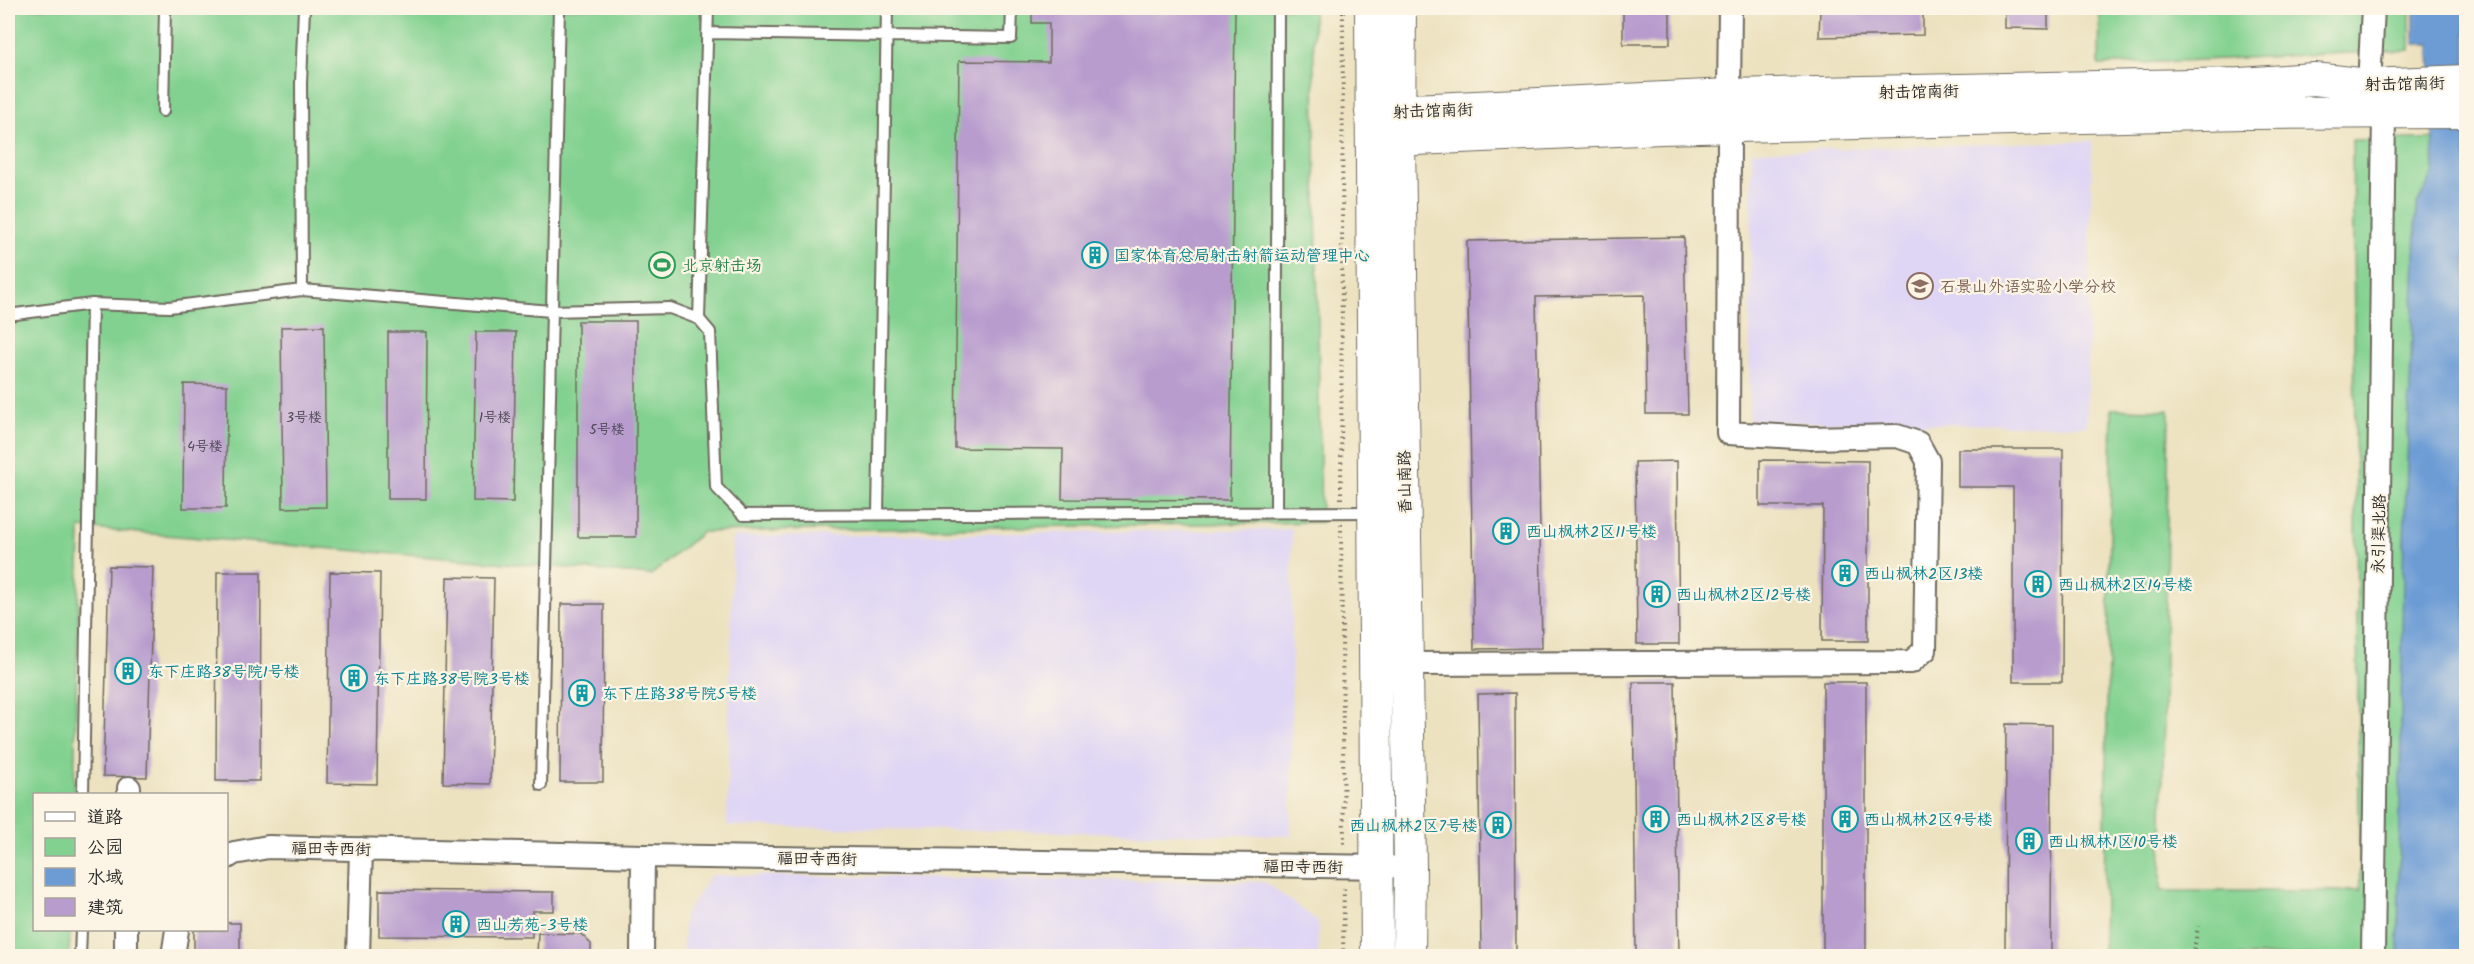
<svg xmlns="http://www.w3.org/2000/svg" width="2474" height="964" font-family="Kalam,'LXGW WenKai TC',sans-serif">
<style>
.built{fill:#dfd5f5}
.green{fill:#82d190;stroke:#567e5e;stroke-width:1.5}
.water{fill:#6d9cd5;stroke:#4c6480;stroke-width:1.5}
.building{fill:#b89cce}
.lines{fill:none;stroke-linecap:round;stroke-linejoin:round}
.service-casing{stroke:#6f6b5f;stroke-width:14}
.minor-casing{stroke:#6f6b5f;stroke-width:26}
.secondary-casing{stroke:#6f6b5f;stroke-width:34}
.path{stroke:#6f6b5f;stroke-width:4;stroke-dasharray:1.5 4.5;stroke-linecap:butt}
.service{stroke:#fff;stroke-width:10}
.minor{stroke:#fff;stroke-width:22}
.secondary{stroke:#fff;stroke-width:32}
.labels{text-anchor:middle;stroke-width:4.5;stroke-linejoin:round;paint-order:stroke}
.number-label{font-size:14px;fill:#4e4754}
.street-label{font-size:16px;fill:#2b2b2b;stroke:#fcf5e5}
.culture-label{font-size:16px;fill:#0d838f;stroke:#fcf5e5;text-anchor:start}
.leisure-label{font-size:16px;fill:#27864d;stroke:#fcf5e5;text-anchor:start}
.education-label{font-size:16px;fill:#785e54;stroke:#fcf5e5;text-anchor:start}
</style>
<rect width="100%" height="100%" fill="#fcf5e5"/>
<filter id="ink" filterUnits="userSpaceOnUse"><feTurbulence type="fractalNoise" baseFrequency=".0167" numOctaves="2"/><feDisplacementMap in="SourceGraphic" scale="12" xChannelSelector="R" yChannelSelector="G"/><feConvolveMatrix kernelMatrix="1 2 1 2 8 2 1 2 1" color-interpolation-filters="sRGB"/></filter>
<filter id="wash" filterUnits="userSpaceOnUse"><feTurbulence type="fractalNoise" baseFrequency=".008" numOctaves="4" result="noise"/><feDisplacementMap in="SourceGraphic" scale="24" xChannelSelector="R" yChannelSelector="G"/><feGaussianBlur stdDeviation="1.35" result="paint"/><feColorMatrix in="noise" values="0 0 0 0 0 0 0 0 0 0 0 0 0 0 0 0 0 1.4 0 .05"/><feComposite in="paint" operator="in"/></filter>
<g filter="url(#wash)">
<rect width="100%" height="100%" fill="#ece2c0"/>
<path class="built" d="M2092,141L2087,426L1749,421L1752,151Z
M1292,529L1291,836L727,826L733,537Z
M711,875L1265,882L1318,921V956H683L684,916Z"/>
<path class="green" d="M8,8H1313L1321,522L702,532L651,575L80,528L74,794H34V930H70L69,956H8Z
M2100,8H2410V50L2099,65Z
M2466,138V956H2103L2112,409L2169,410L2161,891H2360L2352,140Z"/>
<path class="water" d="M2414,8H2466V956H2398L2403,567L2417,205L2434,172L2430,44H2414Z"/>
<g id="blocks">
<path class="building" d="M1032,8H1235L1230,500L1062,499L1063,449L955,448L959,61L1049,62V23H1032Z
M1452,8H1537V11L1452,13Z
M1623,8H1670V44H1623Z
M1820,8H1923V35L1819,37Z
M2005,8H2048V29L2005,28Z
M1684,237L1688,414H1646L1644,295L1536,297L1542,648L1474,649L1467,241Z
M578,321H636V537H578Z
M324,326L326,507L283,508L281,327Z
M388,332H427L426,499H388Z
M476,332H516L513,502L473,501Z
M184,384L227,385L226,508H183Z
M1958,449H2063L2062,682H2013V487H1958Z
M1760,460L1868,461V641H1822L1823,506H1760Z
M1677,461L1679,644H1637L1635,462Z
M109,566L153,567L147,777L103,776Z
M217,572H261L260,781H216Z
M330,572L380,573L377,784L327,783Z
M447,577L494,578L490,784L443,783Z
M561,604H604L603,782H560Z
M1633,682H1675L1679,956H1636Z
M1823,682H1866V956H1823Z
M1515,693L1516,956H1481L1478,694Z
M2006,724L2052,725L2051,956H2005Z
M379,890L554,892V911H532V937L379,936Z
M226,923H240V956H194V930H226Z
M538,933L581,934L591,944V956H537Z"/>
</g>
</g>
<g filter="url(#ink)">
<use href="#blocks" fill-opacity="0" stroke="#6f6b5f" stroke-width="1.5"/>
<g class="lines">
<defs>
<path id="service" d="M707,33L1011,38L1012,8
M163,111L165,8
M302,290L301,83L304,8
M8,315L92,304L169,307L302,290L551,311L670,308L699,319L710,332L716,487L743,515L1371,512
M699,319L708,8
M1276,512L1278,8
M878,514L887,8
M541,785L559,8
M83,794L92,304
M80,956L81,930"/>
<path id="minor" d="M2369,85L2373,8
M1729,95L1730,8
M1407,664L1911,662L1925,650L1928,461L1918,443L1897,436L1811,438L1728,433L1729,126
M129,794V788
M226,858L234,853L268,847L643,856L1390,867
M126,956V930
M173,956L177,930
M358,956L361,849
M642,956L643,856
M2373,956L2384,112"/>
<path id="secondary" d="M1371,8L1377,956
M1400,8L1399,140L1410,866L1409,956
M1371,112L1729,95L2240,84L2314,79L2369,85L2466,81
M1372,141L1661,128L2243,113L2466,112"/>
</defs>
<use href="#service" class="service-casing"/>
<use href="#minor" class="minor-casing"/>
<use href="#secondary" class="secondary-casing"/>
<path class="path" d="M1341,499L1343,8
M1341,524L1344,847
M1343,956L1344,884
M2193,956L2198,926"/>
<use href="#service" class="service"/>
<use href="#minor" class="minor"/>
<use href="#secondary" class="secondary"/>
</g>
</g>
<defs>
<symbol id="building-ring" viewBox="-11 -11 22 22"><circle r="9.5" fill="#fcf5e5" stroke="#0f9aa8" stroke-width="1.5"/><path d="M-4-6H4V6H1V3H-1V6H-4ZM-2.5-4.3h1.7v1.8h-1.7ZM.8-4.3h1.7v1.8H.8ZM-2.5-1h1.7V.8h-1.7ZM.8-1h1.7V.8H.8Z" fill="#0f9aa8"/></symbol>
<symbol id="stadium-ring" viewBox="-11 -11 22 22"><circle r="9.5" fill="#fcf5e5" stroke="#2e9e5b" stroke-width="1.5"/><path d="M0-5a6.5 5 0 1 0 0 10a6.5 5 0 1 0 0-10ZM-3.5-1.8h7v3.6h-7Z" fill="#2e9e5b"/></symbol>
<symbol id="school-ring" viewBox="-11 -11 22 22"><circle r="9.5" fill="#fcf5e5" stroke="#8d6e63" stroke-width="1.5"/><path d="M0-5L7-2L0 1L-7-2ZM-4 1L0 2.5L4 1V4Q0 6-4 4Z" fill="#8d6e63"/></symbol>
</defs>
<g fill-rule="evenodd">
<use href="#building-ring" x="1080" y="240" width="30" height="30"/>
<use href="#stadium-ring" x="647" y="250" width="30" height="30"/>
<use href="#school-ring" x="1905" y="271" width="30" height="30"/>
<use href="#building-ring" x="1491" y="516" width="30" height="30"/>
<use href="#building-ring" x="1830" y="558" width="30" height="30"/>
<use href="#building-ring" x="2023" y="569" width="30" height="30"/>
<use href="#building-ring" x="1642" y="579" width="30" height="30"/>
<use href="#building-ring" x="113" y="656" width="30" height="30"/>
<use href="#building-ring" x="339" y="663" width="30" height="30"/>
<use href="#building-ring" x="567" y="678" width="30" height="30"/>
<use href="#building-ring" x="1641" y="804" width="30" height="30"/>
<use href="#building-ring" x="1830" y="804" width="30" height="30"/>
<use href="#building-ring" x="1483" y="810" width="30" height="30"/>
<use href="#building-ring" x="2014" y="826" width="30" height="30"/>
<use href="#building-ring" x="441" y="909" width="30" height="30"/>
</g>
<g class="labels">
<g class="number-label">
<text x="304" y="422">3号楼</text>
<text x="495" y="422">1号楼</text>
<text x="607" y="434">5号楼</text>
<text x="205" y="451">4号楼</text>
</g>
<g class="street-label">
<text transform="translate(2405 83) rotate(-1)" y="6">射击馆南街</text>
<text transform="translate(1919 91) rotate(-1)" y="6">射击馆南街</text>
<text transform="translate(1433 110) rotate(-2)" y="6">射击馆南街</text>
<text transform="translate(1404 482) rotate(-91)" y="6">香山南路</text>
<text transform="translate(2378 534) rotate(-89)" y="6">永引渠北路</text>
<text transform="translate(331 848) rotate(1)" y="6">福田寺西街</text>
<text transform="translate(817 858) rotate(1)" y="6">福田寺西街</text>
<text transform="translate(1303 866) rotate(1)" y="6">福田寺西街</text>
</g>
<g class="culture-label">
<text x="1114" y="261">国家体育总局射击射箭运动管理中心</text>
<text x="1526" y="537">西山枫林2区11号楼</text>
<text x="1864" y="579">西山枫林2区13楼</text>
<text x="2058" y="590">西山枫林2区14号楼</text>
<text x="1676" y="600">西山枫林2区12号楼</text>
<text x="148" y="677">东下庄路38号院1号楼</text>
<text x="374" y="684">东下庄路38号院3号楼</text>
<text x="602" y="699">东下庄路38号院5号楼</text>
<text x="1676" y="825">西山枫林2区8号楼</text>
<text x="1864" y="825">西山枫林2区9号楼</text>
<text x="1478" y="831" text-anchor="end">西山枫林2区7号楼</text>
<text x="2048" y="847">西山枫林1区10号楼</text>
<text x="476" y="930">西山芳苑-3号楼</text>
</g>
<g class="leisure-label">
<text x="682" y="271">北京射击场</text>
</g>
<g class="education-label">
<text x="1940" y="292">石景山外语实验小学分校</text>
</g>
</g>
<rect width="2474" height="964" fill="none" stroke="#fcf5e5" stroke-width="30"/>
<rect x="33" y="793" width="195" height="138" fill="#fcf5e5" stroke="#a8a49b" stroke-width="1.5"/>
<rect x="45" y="812" width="30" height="9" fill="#ffffff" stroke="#a8a49b" stroke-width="1.5"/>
<text x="87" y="823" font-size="18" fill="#2b2b2b">道路</text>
<rect x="45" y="838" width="30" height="18" fill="#82d190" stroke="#a8a49b" stroke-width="1.5"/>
<text x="87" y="853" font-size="18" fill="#2b2b2b">公园</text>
<rect x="45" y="868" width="30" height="18" fill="#6d9cd5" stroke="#a8a49b" stroke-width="1.5"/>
<text x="87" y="883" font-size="18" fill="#2b2b2b">水域</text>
<rect x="45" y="898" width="30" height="18" fill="#b89cce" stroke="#a8a49b" stroke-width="1.5"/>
<text x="87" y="913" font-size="18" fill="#2b2b2b">建筑</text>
</svg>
